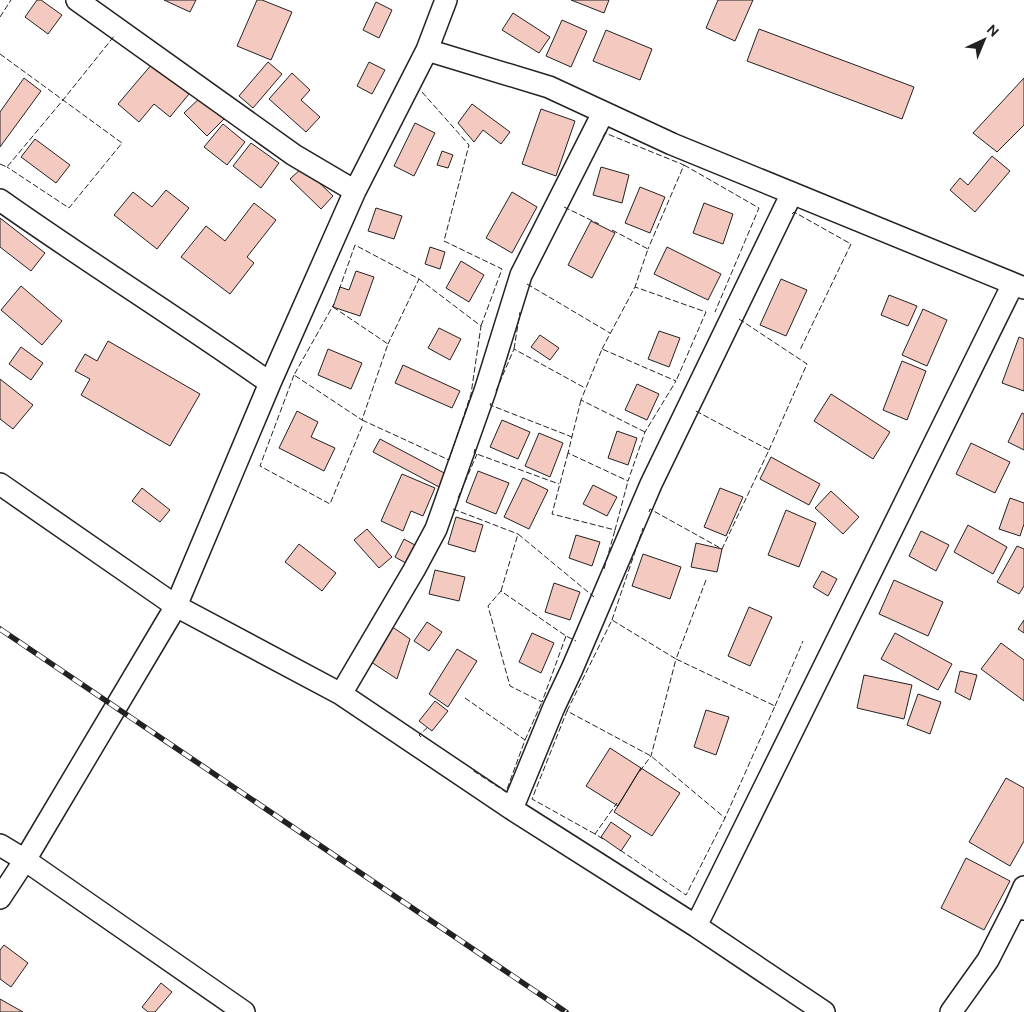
<svg xmlns="http://www.w3.org/2000/svg" width="1024" height="1012" font-family="Ubuntu,sans-serif">
<style>
.building{fill:#f3c9c0;stroke:#222}
.lines{fill:none;stroke-linecap:round;stroke-linejoin:round}
.minor-casing{stroke:#222;stroke-width:24}
.minor{stroke:#fff;stroke-width:21}
.rail-casing{stroke:#222;stroke-width:5.5}
.rail{stroke:#fff;stroke-width:4;stroke-dasharray:11;stroke-linecap:butt}
.fence{stroke:#222;stroke-width:1;stroke-dasharray:6 2.5;stroke-linecap:butt}
</style>
<rect width="100%" height="100%" fill="#fff"/>
<path class="building" d="M37,0H41L62,15L48,34L25,17Z
M164,0H196L190,12Z
M257,0H262L292,12L271,60L237,46Z
M571,0H609L604,13Z
M718,0H753L735,41L706,28Z
M376,2L392,10L379,38L363,30Z
M513,13L550,37L539,53L502,30Z
M562,20L587,31L571,67L546,56Z
M759,29L914,87L902,119L747,61Z
M606,30L652,49L640,80L593,61Z
M268,62L282,74L253,108L239,96Z
M369,62L385,70L372,94L357,86Z
M152,64L189,94L170,117L154,104L139,122L118,104Z
M292,73L310,90L301,100L320,117L306,132L269,99Z
M24,78L41,91L0,147V112Z
M1024,78V125L997,152L973,133Z
M202,96L224,119L207,136L184,113Z
M472,104L510,132L501,144L483,130L474,142L458,123Z
M541,109L575,121L556,176L522,164Z
M415,123L435,133L414,176L394,166Z
M223,124L245,142L227,165L204,147Z
M35,139L70,165L56,183L21,157Z
M251,143L279,163L261,188L233,166Z
M442,151L453,155L448,168L437,165Z
M992,156L1010,171L975,212L950,190L960,178L968,185Z
M303,167L333,196L321,209L290,179Z
M601,167L629,175L622,203L593,195Z
M640,187L665,197L650,233L625,223Z
M166,190L189,208L157,249L114,215L133,192L152,207Z
M512,192L537,207L512,253L486,238Z
M254,203L276,220L247,257L254,263L230,294L181,257L206,226L225,241Z
M704,203L733,214L723,244L693,233Z
M376,208L402,216L394,239L368,231Z
M0,218L45,253L31,271L0,247Z
M591,221L615,233L592,278L568,265Z
M430,247L445,252L440,269L425,264Z
M667,247L721,274L708,300L654,274Z
M461,261L484,275L469,302L446,288Z
M356,271L374,277L360,316L333,307L340,287L349,290Z
M781,279L807,290L786,336L760,325Z
M21,286L62,321L42,345L1,310Z
M889,295L917,306L908,326L881,315Z
M923,309L947,320L927,366L902,355Z
M439,328L461,339L450,360L428,348Z
M659,331L680,338L669,367L648,359Z
M540,335L559,348L550,360L531,347Z
M1019,337L1024,339V391L1002,383Z
M108,341L200,394L170,446L81,395L90,379L75,371L85,354L97,361Z
M21,347L43,363L31,380L9,364Z
M328,349L362,363L351,389L318,375Z
M902,361L926,371L907,420L883,410Z
M403,365L460,391L452,408L395,383Z
M0,379L33,405L13,429L0,419Z
M637,384L659,394L647,420L625,410Z
M831,394L890,432L873,459L814,421Z
M297,411L318,422L311,437L335,448L324,471L279,448Z
M1022,413L1024,414V450L1008,442Z
M502,420L530,432L518,459L490,447Z
M617,431L637,438L628,465L608,458Z
M539,433L563,443L550,477L525,466Z
M380,439L448,475L441,488L373,452Z
M971,443L1010,462L995,493L956,474Z
M771,457L820,484L809,505L760,479Z
M478,471L509,483L496,514L466,502Z
M402,474L435,488L423,516L411,511L403,531L381,521Z
M523,478L548,490L529,529L504,517Z
M593,485L617,497L607,516L583,504Z
M142,488L170,510L160,522L132,501Z
M720,488L743,497L726,536L704,527Z
M831,491L859,517L843,534L815,508Z
M1010,498L1024,503V524L1020,536L999,529Z
M786,510L816,523L799,567L768,555Z
M456,517L483,525L475,552L448,544Z
M968,525L1007,547L993,574L954,552Z
M367,529L392,557L379,568L354,540Z
M921,531L949,545L936,571L909,556Z
M576,535L600,542L592,566L569,558Z
M404,539L422,549L413,567L395,557Z
M696,543L722,549L717,572L691,567Z
M299,544L336,573L322,591L285,562Z
M1017,546L1024,549V586L1019,594L997,582Z
M643,554L681,567L670,599L632,586Z
M435,570L465,577L459,601L429,594Z
M822,571L837,579L828,596L813,587Z
M894,580L943,602L928,636L879,614Z
M554,583L580,592L570,620L545,612Z
M749,607L772,617L750,666L728,656Z
M1024,620V633L1018,629Z
M427,622L442,632L429,651L414,641Z
M391,626L410,639L397,679L368,660Z
M532,633L554,643L541,673L519,662Z
M895,633L952,664L938,690L881,659Z
M1001,643L1024,660V701L981,669Z
M457,649L477,661L448,707L429,694Z
M960,671L977,675L970,700L955,692Z
M864,675L912,685L904,719L857,708Z
M918,694L941,702L930,734L907,725Z
M435,701L448,711L432,731L419,721Z
M706,710L729,717L716,755L694,747Z
M610,748L641,768L618,806L586,786Z
M641,768L680,793L652,836L614,812Z
M1006,778L1024,788V841L1010,866L969,842Z
M611,822L631,836L621,851L601,837Z
M966,858L1010,881L984,930L941,908Z
M4,945L28,963L11,987L0,979V950Z
M161,983L172,992L155,1012H148L142,1007Z
M0,999L23,1012H0Z"/>
<g class="lines">
<defs>
<path id="minor" d="M77,0L294,155L355,191
M427,50L549,87L672,144L1024,288
M0,200C89,263 181,320 270,383
M0,484L176,606L341,694L512,809L696,926L824,1012
M341,694L414,570L436,529L485,391L521,275L603,113
M512,809L554,707L572,669L651,484L792,193
M0,845L25,860L244,1012
M0,898L25,860L176,606L270,383L355,191L427,50L446,0
M1015,907L1024,887
M696,926L1013,284
M951,1012L988,960L1015,907L1024,909"/>
</defs>
<use href="#minor" class="minor-casing"/>
<use href="#minor" class="minor"/>
<defs>
<path id="rail" d="M0,629L566,1012"/>
</defs>
<use href="#rail" class="rail-casing"/>
<use href="#rail" class="rail"/>
<path class="fence" d="M0,17L11,0
M0,54L63,100L115,35
M422,92L469,145L444,241L502,269L481,326
M603,137L605,133L684,165L648,249
M0,164L7,167L63,100L122,143L69,208L7,167
M684,165L759,208L715,312
M564,207L599,224
M792,214L794,212L851,244L800,350
M612,230L648,249L635,287
M527,284L610,333
M339,290L355,245L419,279L388,344
M333,307L388,344L362,420L294,375L334,304
M739,319L807,364L769,450
M514,349L520,312
M602,349L635,287L706,312L676,381
M294,375L260,466L330,504L363,424
M496,391L514,349L585,388
M581,400L568,453L628,481L645,432L676,381L602,349L581,400L645,432
M491,403L490,405L572,437
M362,420L449,460L471,394L481,326L419,279
M475,449L474,453L559,484
M568,453L552,514L615,530L628,481
M458,498L477,454
M453,509L518,534
M649,512L650,509L722,549L769,450L694,410
M604,569L615,530
M501,591L518,534L594,597
M612,620L643,528
M566,636L542,702L510,686L488,606L501,591L566,636L576,641
M465,698L525,740L506,792L472,770
M775,706L803,641
M567,711L612,620L676,659L706,580
M421,737L419,735L428,727
M525,740L542,702
M640,771L651,756L676,659L775,706L725,818
M595,834L532,799L567,711L651,756L725,818L686,895L620,850
M603,839L595,834L617,803"/>
</g>
<g transform="translate(984 40) rotate(44)" stroke="#ffffff" stroke-width="4" paint-order="stroke">
<path d="M0-4L9 19L0 12L-9 19Z" fill="#222222"/>
<text y="-8" font-size="14" font-weight="bold" text-anchor="middle" fill="#222222">N</text>
</g>
</svg>
